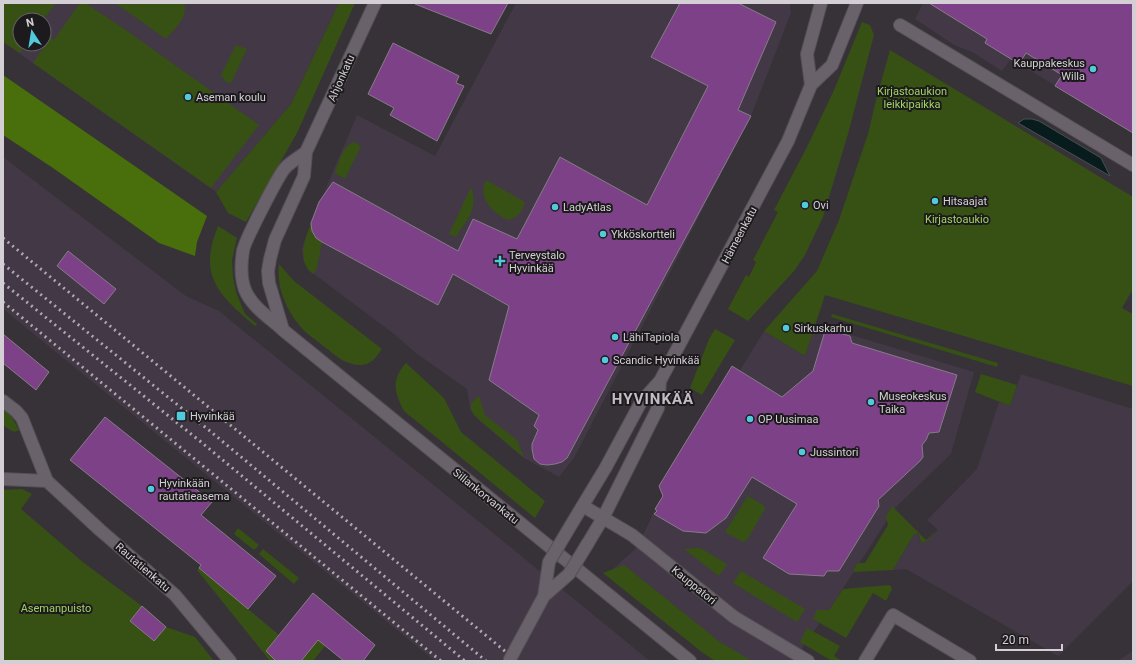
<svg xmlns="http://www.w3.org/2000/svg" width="1136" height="664" font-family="Roboto,sans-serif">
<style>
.built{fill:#433845;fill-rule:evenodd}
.green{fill:#375115}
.forest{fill:#486f0b}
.water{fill:#081c1d;stroke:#455254}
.building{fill:#7d4188;stroke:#857d86}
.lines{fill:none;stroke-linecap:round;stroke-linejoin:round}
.street-casing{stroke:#545055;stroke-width:14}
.secondary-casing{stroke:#545055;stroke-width:14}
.street{stroke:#69626a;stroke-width:12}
.secondary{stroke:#69626a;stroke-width:12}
.rail{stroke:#aea9af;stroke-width:3;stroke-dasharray:2 4;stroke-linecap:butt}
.secondary-bridge-casing{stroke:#545055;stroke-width:14;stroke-linecap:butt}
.secondary-bridge{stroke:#69626a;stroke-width:12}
.poi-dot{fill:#53cadc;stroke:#1d1a1d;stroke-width:1.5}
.labels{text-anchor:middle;stroke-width:4;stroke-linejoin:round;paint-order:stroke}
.poi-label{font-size:11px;fill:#d3cfd4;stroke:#1d1a1d;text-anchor:start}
.street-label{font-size:11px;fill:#d3cfd4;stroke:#1d1a1d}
.park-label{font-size:11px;fill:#9fd460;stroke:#1d1a1d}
.district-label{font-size:15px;font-weight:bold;letter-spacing:1px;fill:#c3bcc5;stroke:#1d1a1d}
</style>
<rect width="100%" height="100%" fill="#373138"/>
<path class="built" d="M3,3H339L291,104L216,192L3,42ZM20,20H44V44H20Z
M516,3H790L791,13L751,116L574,458L559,477L524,458L482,423L474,415L470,409L467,389L417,354L394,334L310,271L304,262L302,249L304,242L311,223L357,115L435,156Z
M923,3H1133V133L1011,59L1002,71L974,53L954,45L915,19Z
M3,157L186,296L219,311L519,554L650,661H435L3,309Z
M815,324L974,372L951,454L895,508L829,610L793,661H731L613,569L634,550L645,531L655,509L764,331L805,356Z
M1021,374L1133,409V581L1058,656L906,569L893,570L914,534L917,532L921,543L927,541L938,530L927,520L977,469L999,402L1010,406Z
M1133,651V661H1118L1119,660Z"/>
<path class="green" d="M3,3H56L43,20H20V44H26L20,53L3,42Z
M80,3H85L123,28L259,125L211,188L33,63L50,38L54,40Z
M115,3H184C189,17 174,29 166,39Z
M339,3H355L297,133L246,222L228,213L216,192L291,104Z
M862,22L870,25L874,35L848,134L823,217L805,255L794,271L748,321L728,309L746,275L749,277L756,262L753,260L778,212L774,210L807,147L834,90Z
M236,45L247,49L231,83L226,82L221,75Z
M890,50L1133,197V289L1122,308L1133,314V386L825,295L805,356L764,331L817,271L839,220L868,134L876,100Z
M354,142L361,146L345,179L335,173C339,162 342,146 354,142Z
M486,180L525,202C521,212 520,216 509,220C493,214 477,198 486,180Z
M471,187C479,209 467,219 456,237L449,234Z
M311,223C312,232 315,236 322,242L317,268L313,274C296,261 305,239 311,223Z
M218,226L237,238L232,260L233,277L236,292L245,314L257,324L255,326C232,306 204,285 211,250C212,242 215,234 218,226Z
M279,264L294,281L382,349C377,356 371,365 361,365C346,365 337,357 326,348C318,341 307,335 300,326C286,310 276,286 279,264Z
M832,314L998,363L997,367L831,317Z
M715,329L735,340L702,395L690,388L709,339Z
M406,363L444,398L461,432L545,501L535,518L404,411C394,392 391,380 406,363Z
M981,374L1017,385L1010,406L975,392Z
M479,396L485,415L517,440L524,458L474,415C468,404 471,403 479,396Z
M3,408L12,417L19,430C13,434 9,429 3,425Z
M22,489L32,494L21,509L84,563L142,606L130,621L153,641L166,627L195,637L214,661H3V490Z
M748,496L763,505L765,509L747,540L743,542L725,532Z
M892,506L926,540L938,529L927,541L921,543L918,533L914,534L893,570L853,572L857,563H865L888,525L886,517Z
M238,528L259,545L254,550L234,534Z
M697,548L702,549L727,564L719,576L684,549Z
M263,549L299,578L294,584L259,554Z
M624,565L720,642L752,661H715L703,653L603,573Z
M199,568L279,635L266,651L276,661H270L197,570Z
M741,571L805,609L797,622L733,583Z
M889,585L891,586L892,589L886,601L873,593L846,638L813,619L817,610H829L843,589Z
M807,628L840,646L834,656L842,661H832L800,642Z
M318,640L325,646L313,661H301Z"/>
<path class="forest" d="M3,75L207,216L197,242L195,256L159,243L53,168L3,135Z"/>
<path class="water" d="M1024,119H1032L1039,121L1101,158L1110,176L1018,123Z"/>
<path class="building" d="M416,3H508L491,34L415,4Z
M680,3H738L776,22L738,110L751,116L567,458L562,462L555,464L547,465L540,464L534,459L532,449V444L538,430L534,426L539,415L489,380L509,306L453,274L438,305L322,242L316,238L312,231L311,223L319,202L333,182L458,251L473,219L517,239L560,157L647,205L708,86L651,57Z
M929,3H1133V133L1055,86L1062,75L1026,53L1019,64L985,43L987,39Z
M393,43L459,76L456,83L464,86L437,141L390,115L394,108L368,94Z
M68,251L116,289L104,304L57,266Z
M825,331H832L850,336L852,343L957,375L939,432L929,433L926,440L922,445L923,457L920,461L878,500L879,506L839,571H827L824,576L789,574L763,558L797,504L752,477L726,518L706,533L683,531L654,514L657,511L655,509L663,496L659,486L732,366L782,397L813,371Z
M3,334L49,372L36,390L3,363Z
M105,417L212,502L201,515L276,576L248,609L199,568L201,565L70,460Z
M313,593L375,645L363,661H344L318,640L301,661H276L266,651Z
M142,606L166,627L154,641L130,621Z"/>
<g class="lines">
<defs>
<path id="street" d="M900,25L1133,165
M3,401L16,411L22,418L47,481L100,530L175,595L230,661
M3,479L47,481
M583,506L632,535L734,617L808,661
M865,661L893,615L970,661"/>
<path id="secondary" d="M811,85L807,54L821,3
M306,152C300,157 292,161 286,167C280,172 244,242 243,251C241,263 241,279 245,290C252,307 270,318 283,330L690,661
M283,330L269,283L268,271L270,259L275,240L304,176L306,152L375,3
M571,525L606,467L641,402L660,381L788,141L811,85L832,65L857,3
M588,543L603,518L658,408L660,381"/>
</defs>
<use href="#street" class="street-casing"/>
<use href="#secondary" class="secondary-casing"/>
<use href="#street" class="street"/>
<use href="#secondary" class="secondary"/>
<path class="rail" d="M3,238L517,661
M3,264L210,431L486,661
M3,283L201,442L465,661
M3,302L441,661"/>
<defs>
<path id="secondary-bridge" d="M544,596L569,574L588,543
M509,661L544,596L549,562L571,525"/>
</defs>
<use href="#secondary-bridge" class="secondary-bridge-casing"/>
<use href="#secondary-bridge" class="secondary-bridge"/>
</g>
<g class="poi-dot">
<circle cx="1093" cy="69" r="4"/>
<circle cx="188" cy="97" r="4"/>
<circle cx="935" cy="201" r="4"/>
<circle cx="805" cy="205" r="4"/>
<circle cx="555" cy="207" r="4"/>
<circle cx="603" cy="234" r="4"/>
<path d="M498 255h4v4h4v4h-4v4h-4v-4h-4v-4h4z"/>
<circle cx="786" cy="328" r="4"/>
<circle cx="615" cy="337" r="4"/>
<circle cx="605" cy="360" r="4"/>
<circle cx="871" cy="402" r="4"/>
<rect x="176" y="411" width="10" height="10" rx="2"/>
<circle cx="750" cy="419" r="4"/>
<circle cx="802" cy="452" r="4"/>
<circle cx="151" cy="489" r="4"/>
</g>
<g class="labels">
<g class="poi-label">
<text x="1085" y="67" text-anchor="end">Kauppakeskus<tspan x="1085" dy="13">Willa</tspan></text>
<text x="196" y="101">Aseman koulu</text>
<text x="943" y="205">Hitsaajat</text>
<text x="813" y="209">Ovi</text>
<text x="563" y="211">LadyAtlas</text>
<text x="611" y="238">Ykköskortteli</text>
<text x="509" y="259">Terveystalo<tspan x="509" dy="13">Hyvinkää</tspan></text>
<text x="794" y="332">Sirkuskarhu</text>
<text x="623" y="341">LähiTapiola</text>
<text x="613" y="364">Scandic Hyvinkää</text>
<text x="879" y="400">Museokeskus<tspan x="879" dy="13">Taika</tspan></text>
<text x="190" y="420">Hyvinkää</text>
<text x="758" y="423">OP Uusimaa</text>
<text x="810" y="456">Jussintori</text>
<text x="159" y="487">Hyvinkään<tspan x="159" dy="13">rautatieasema</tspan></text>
</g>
<g class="street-label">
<text transform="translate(341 78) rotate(-66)" y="4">Ahjonkatu</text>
<text transform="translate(739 235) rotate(-62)" y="4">Hämeenkatu</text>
<text transform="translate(486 496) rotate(39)" y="4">Sillankorvankatu</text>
<text transform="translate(143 567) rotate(41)" y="4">Rautatienkatu</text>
<text transform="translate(694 585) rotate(39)" y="4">Kauppatori</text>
</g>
<g class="park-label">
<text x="912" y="95">Kirjastoaukion<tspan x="912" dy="13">leikkipaikka</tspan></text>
<text x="957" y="223">Kirjastoaukio</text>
<text x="56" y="612">Asemanpuisto</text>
</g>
<g class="district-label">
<text x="653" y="404">HYVINKÄÄ</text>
</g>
</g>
<rect width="1136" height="664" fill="none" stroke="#d3cfd4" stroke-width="8"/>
<g transform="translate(32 32) rotate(348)"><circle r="19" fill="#1d1a1d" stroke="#666266"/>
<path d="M0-3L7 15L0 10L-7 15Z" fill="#53cadc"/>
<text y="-6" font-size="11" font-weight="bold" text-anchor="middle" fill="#d3cfd4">N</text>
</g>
<path d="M996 644v6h66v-6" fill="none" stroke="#d3cfd4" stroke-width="2"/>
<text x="1002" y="644" font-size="12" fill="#d3cfd4" stroke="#1d1a1d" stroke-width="3" paint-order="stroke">20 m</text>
</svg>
